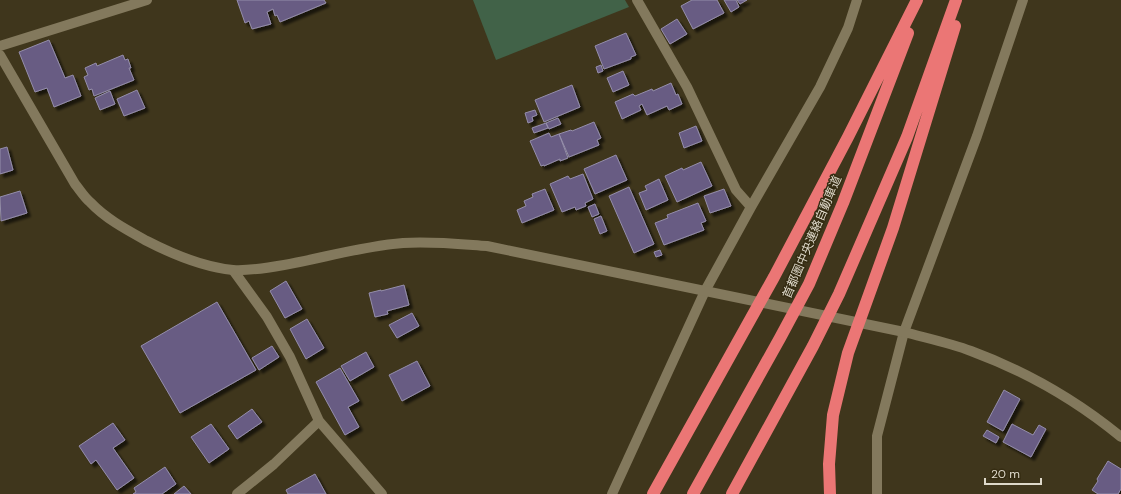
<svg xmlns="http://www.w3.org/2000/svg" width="1121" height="494" font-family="'DM Sans','Noto Sans JP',sans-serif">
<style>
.green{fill:#416248}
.building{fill:#675c83;stroke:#958eab;filter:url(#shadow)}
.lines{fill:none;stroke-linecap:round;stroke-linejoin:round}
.minor{stroke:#83795d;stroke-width:10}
.tertiary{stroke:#83795d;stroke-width:10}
.motorway{stroke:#eb7675;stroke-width:12}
.labels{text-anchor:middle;stroke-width:3;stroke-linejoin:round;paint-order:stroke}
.street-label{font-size:12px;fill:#ded9ca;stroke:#352c12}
</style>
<defs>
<filter id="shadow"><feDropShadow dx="3.5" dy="3.5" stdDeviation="1" flood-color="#0009"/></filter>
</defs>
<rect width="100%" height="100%" fill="#3f361c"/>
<path class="green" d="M473,0H625L629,7L496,60Z"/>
<path class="building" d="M237,0H324L326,3L280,22L277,15L275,16L273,9L267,12L271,24L252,29L249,21L245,23Z
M692,0H717L724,13L693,29L681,6Z
M724,0H736L739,7L731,12Z
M737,0H747L740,4Z
M677,19L687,34L670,44L661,29Z
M626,33L636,55L631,57V59L604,69L595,46Z
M49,40L65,78L73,75L81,96L54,107L47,88L35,92L19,52Z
M123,55L125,60L128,59L131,68H129L134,80L94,96L92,89L89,90L84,77L88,75L85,68L96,63L97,66Z
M601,65L603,71L598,73L596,67Z
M623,71L629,85L613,92L607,78Z
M671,83L676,95L678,94L682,104L669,110L667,106L647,115L642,104L639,106L641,110L622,119L615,102L633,94L635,96L652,89L653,91Z
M572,85L580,107L544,122L535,100Z
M137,90L145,108L124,116L117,99Z
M110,91L115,104L100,110L95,98Z
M535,110L537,115L532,117L533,121L528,123L525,113Z
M558,118L561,124L549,129L546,123Z
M594,122L601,138L597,140L599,145L569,157L559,134L571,130L572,131Z
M546,123L548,128L534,133L532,128Z
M696,126L702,141L684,148L679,133Z
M549,133L551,137L559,134L568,158L560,161V159L544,166V165L541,166L530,141Z
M7,147L13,170L0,174V149Z
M616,155L627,180L595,194L584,169Z
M701,162L712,186L677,202L665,176L682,168L683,170Z
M583,174L593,199L585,203L586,206L576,210L575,207L562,212L550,184L568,176L570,179Z
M659,179L668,200L646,210L639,193L647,190L645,186Z
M629,187L654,244L634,253L609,196Z
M545,189L554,210L522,223L517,210L526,206L524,201L533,197L532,194Z
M724,189L731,206L710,213L704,196Z
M20,191L27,213L1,221L0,197Z
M698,203L706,221L701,223L704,230L664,245L655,223L668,218L667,215Z
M595,204L599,214L592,217L588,207Z
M601,216L607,231L600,234L594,219Z
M660,250L662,255L656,257L654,252Z
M286,281L302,309L285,318L270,291Z
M404,285L409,305L387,311L388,314L375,317L369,293L381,290V291Z
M217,302L256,370L180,413L141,346Z
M412,313L419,326L397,338L389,325Z
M307,319L324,348L306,359L290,329Z
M272,346L279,357L259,370L252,358Z
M366,352L374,367L350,381L341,366Z
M417,361L430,386L402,401L389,375Z
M340,368L359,401L348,407L359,427L345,435L316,382Z
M1004,390L1020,399L1003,431L987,422Z
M252,409L262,422L237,439L228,426Z
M113,423L125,440L113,448L134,478L117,490L96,460L91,464L79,446Z
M211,424L229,449L209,463L191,437Z
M1012,424L1033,435L1039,425L1046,429L1031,457L1003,442Z
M987,430L999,437L996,443L983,436Z
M1108,461L1121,469V489L1118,494H1098L1092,490L1098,481L1097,479Z
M165,467L176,484L162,494H133L136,492L134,488Z
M315,474L326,494H288L286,490Z
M184,486L191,494H174Z"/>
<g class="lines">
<path class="minor" d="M637,0L687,87L736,190L751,207
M0,46L147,0
M233,270L267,317L290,357L319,421L382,494
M237,494L274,464L319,421
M612,494L705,291L751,207L820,87L848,28L857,0
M877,494V436L904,332L977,136L1023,0"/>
<path class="tertiary" d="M0,55L75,184C80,190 84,197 90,202C106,219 127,230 147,241C174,255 203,267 233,270C250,271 267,268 284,265C323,258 363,246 403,243C431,241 459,244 487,246L904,332C926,338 950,343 971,351C1025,371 1076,400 1121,437"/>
<path class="motorway" d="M653,494L774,277L848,137L917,0
M693,494L780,338L809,284L843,203L908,33
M732,494L813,346L839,294L907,137L956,0
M830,494L829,464L833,415L848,353L893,228L955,26"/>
</g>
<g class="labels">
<g class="street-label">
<text transform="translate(812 237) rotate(-67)" y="4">首都圏中央連絡自動車道</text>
</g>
</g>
<path d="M985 478v6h56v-6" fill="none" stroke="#ded9ca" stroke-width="2"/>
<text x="991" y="478" font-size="12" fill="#ded9ca" stroke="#352c12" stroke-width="3" paint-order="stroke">20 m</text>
</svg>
